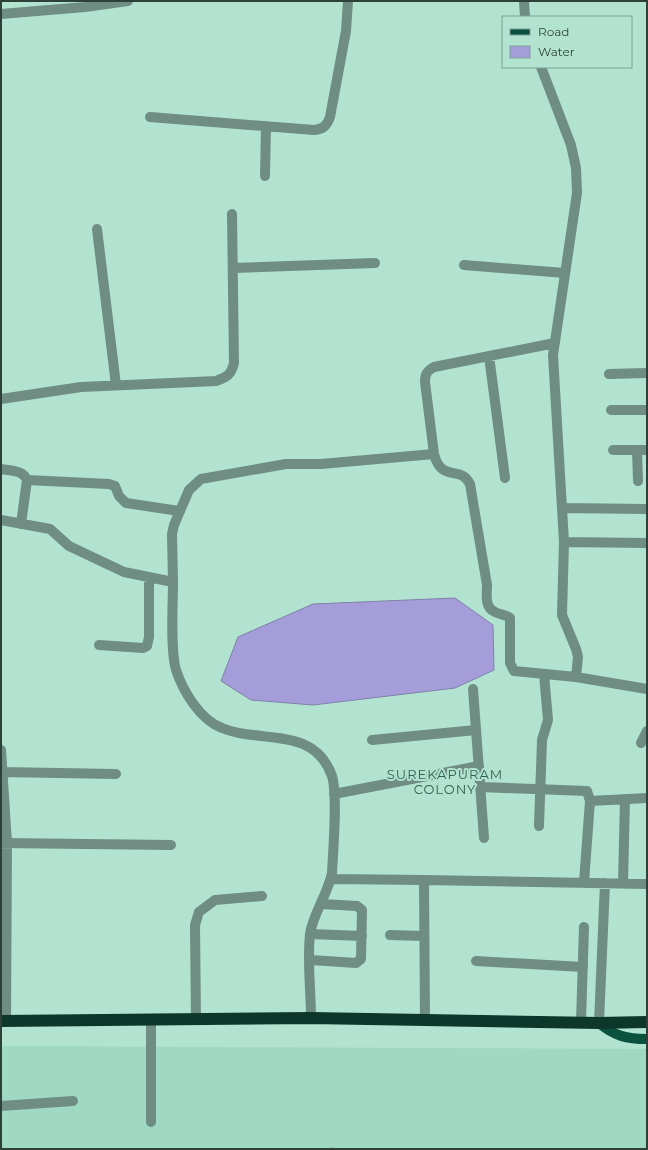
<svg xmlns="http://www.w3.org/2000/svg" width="648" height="1150" font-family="Montserrat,sans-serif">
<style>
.built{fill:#9fd9c3}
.water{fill:#a49dd9;stroke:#8081a9}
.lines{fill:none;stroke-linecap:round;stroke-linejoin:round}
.minor{stroke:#6f8d82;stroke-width:10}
.major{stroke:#0a513e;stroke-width:10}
.highway{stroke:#0c372a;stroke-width:12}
.rail{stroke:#3e564d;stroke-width:3;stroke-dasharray:8 4;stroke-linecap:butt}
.labels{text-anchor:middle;stroke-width:4;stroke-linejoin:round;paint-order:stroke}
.neighbourhood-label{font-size:13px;letter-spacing:1px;fill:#326050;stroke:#b2e3d0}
</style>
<rect width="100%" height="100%" fill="#b2e3d0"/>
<path class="built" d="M1,1046L647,1049V1149H1Z"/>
<path class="water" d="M455,598L493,625L494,670L455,688L313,705L251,700L221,681L238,637L313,604Z"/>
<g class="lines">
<path class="minor" d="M524,1L525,17
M1,14L85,7L128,1
M541,67L571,145L576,168L577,193L553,355L564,542L562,615L576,649L578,657L576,677
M150,117L314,130C323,129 327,126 330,117L346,31L348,1
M265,176L266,126
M97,229L116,385
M464,265L565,273
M233,268L375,263
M489,356L505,478
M609,374L647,373
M1,399L81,387L216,381C227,377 231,375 234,363L232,214
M611,410H647
M613,450H647
M637,450L638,481
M434,454L425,382C425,374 427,371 434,367L555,343
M1,469C11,471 23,470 27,480L21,524
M27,480L109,484L115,486L119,496L126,503L179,511
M562,508L647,509
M1,520L50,529L69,546L124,572L173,582C173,605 170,649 176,670C183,691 200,720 222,728C260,744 314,725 332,776C338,795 333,851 332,873C328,894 313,913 310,934C307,961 311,991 311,1018
M564,542L647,543
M173,582L172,534L174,525L189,490L201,479L286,464H321L434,454C442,484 460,464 470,484L487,585C487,594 484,607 495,612C500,615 505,614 510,618V663L514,671L576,677L647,689
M99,645L143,648L147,646L149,637V578
M473,689L484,838
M372,740L476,730
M641,743L647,731
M1,750L7,843L6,1021
M1,772L116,774
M480,787L587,791L590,801L584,882
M334,794L479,766
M590,801L647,798
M539,826L542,740L548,720L544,674
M1,843L171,845
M331,879L424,880
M623,883L625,799
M310,934L362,936
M390,935L424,936
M311,960L356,963L361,959L362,910L357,906L321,904
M476,961L583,967
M196,1020L195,925L199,912L215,900L262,896
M425,1021L424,880L647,884
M581,1022L584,927
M599,1023L605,883
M1,1106L73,1101
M151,1122V1020"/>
<path class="major" d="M599,1023C614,1036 627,1039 647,1039"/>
<path class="highway" d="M1,1021L311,1018L599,1023L647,1022"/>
<path class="rail" d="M332,1149H333"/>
</g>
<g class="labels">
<g class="neighbourhood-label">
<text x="445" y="779">SUREKAPURAM<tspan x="445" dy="15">COLONY</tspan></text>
</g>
</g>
<rect width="648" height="1150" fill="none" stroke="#2d4139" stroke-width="4"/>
<rect x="502" y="16" width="130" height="52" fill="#b2e3d0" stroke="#7da294"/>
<rect x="510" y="29" width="20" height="6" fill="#0a513e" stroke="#7da294"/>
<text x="538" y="36" font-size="12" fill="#2d4139">Road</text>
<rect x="510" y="46" width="20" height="12" fill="#a49dd9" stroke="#7da294"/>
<text x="538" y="56" font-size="12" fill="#2d4139">Water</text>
</svg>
